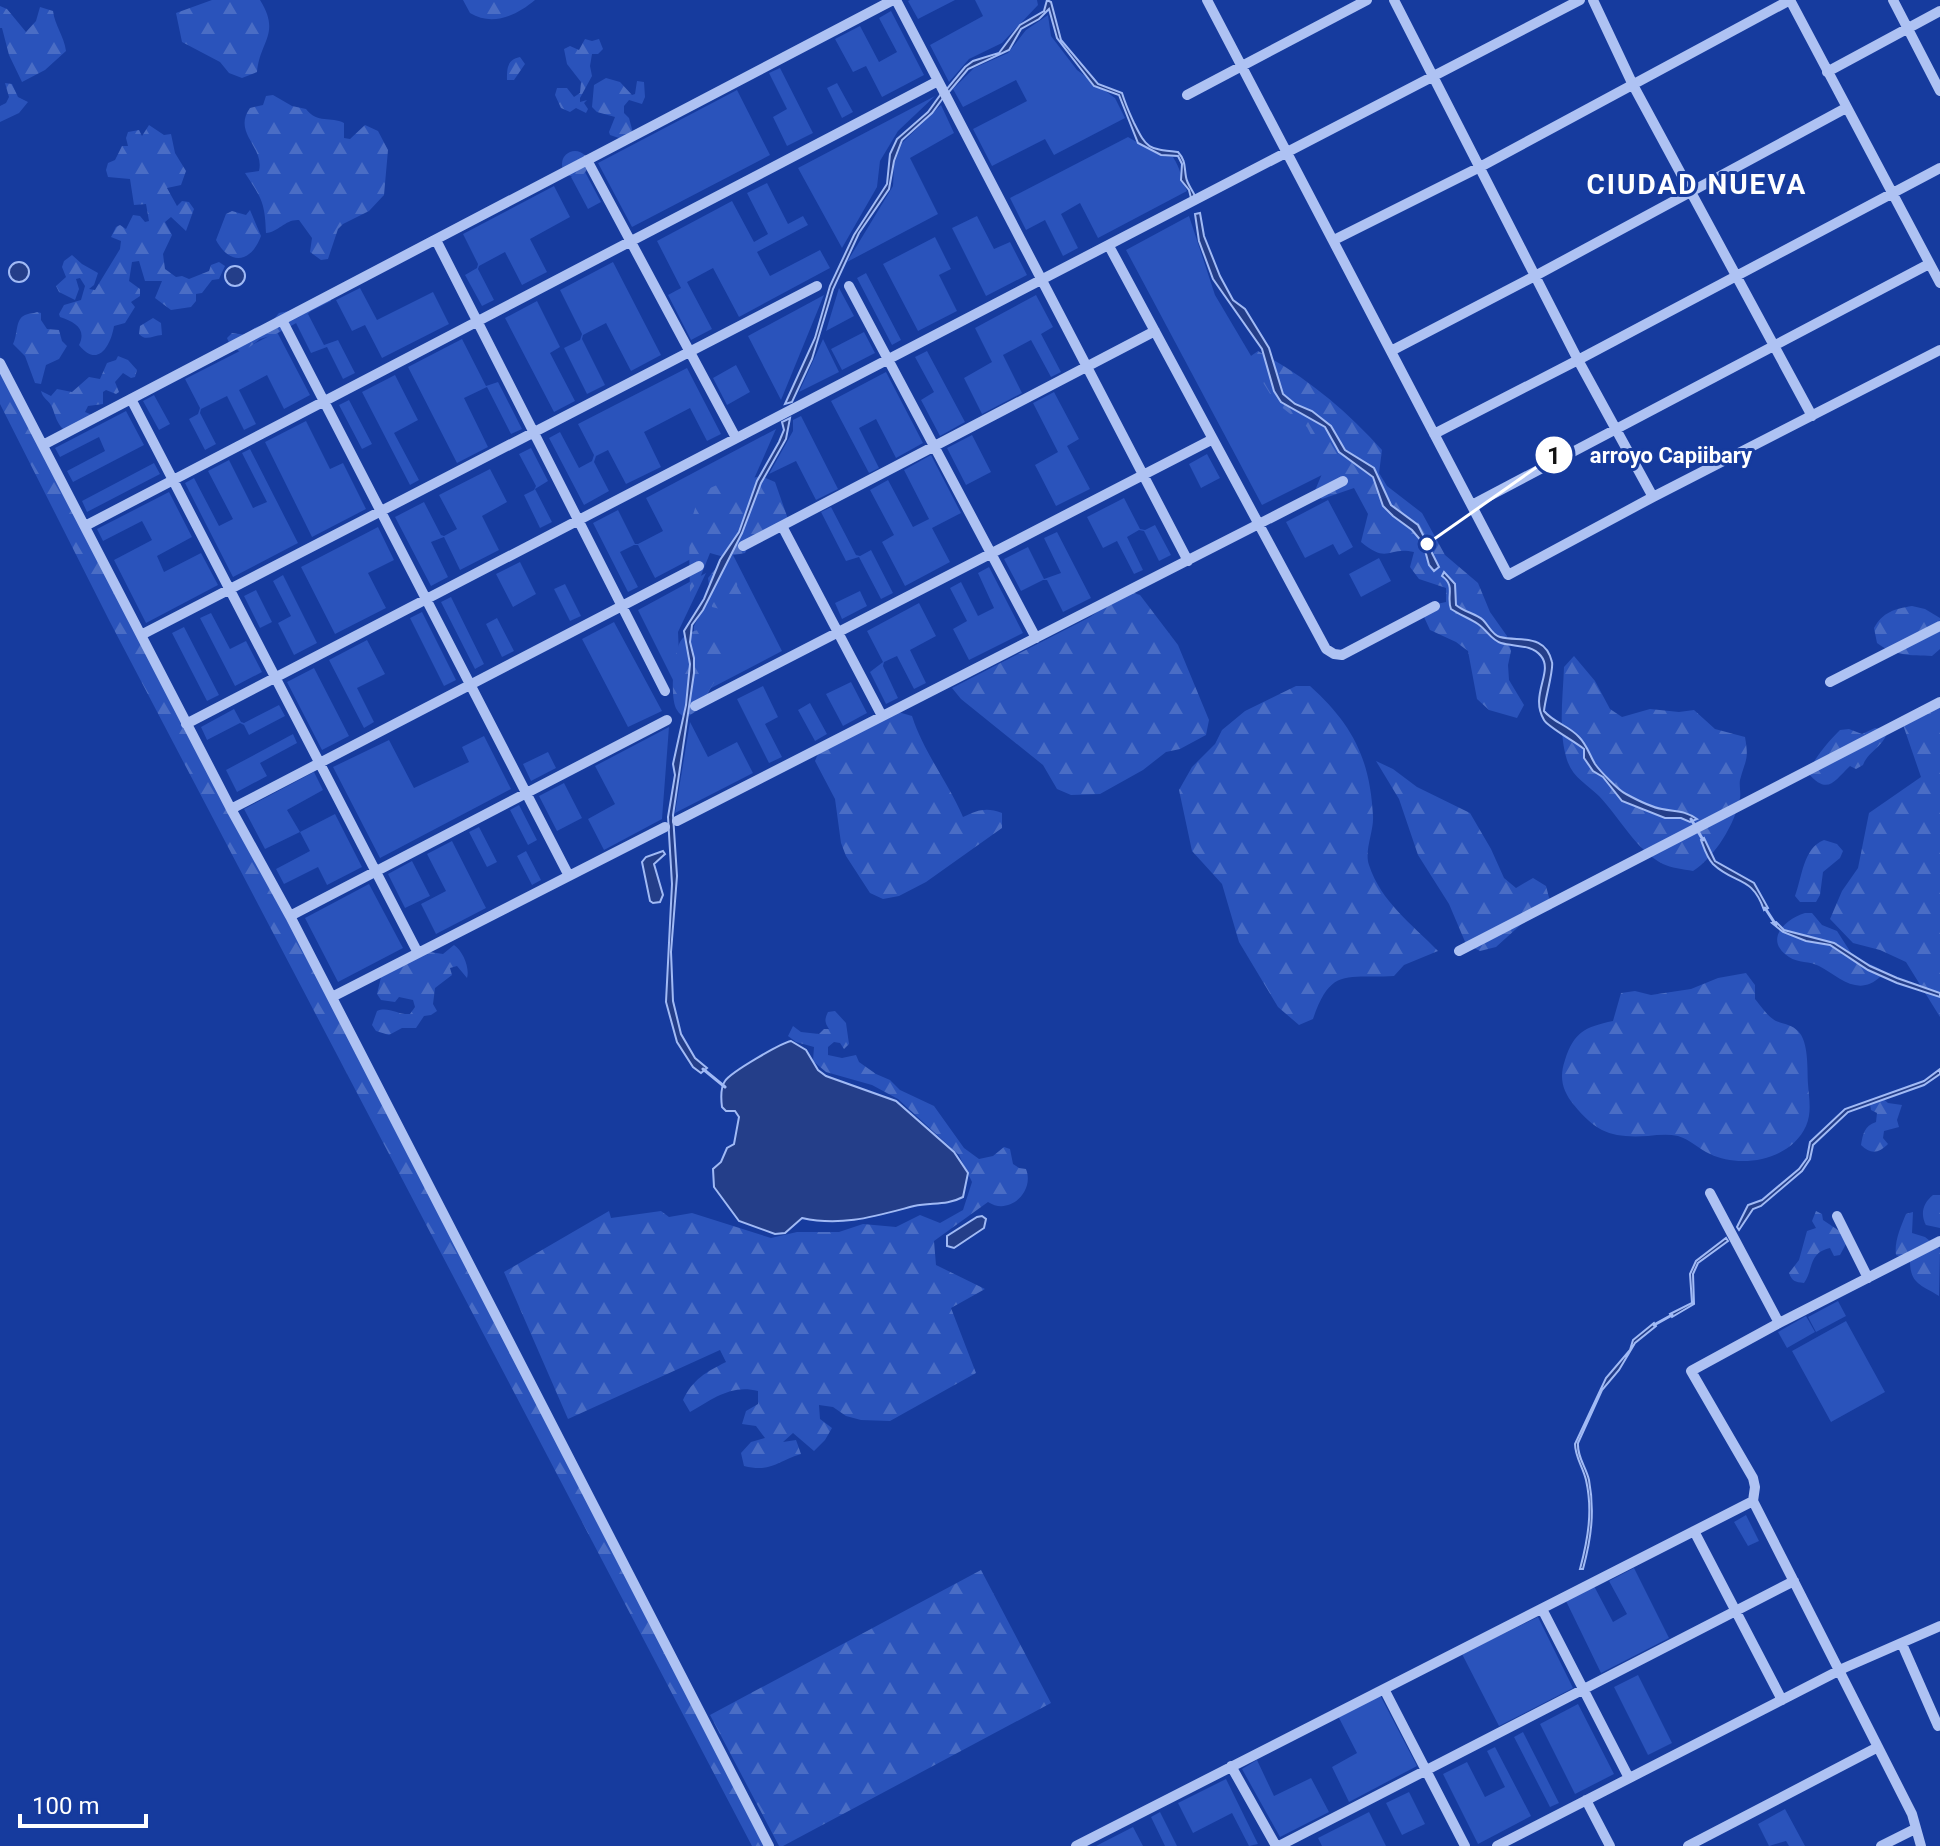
<svg xmlns="http://www.w3.org/2000/svg" width="1940" height="1846" font-family="Roboto,sans-serif">
<style>
.green{fill:#2a53bb}
.forest{fill:url(#forest-firs)}
.water{fill:#243e89;stroke:#a1baf5;stroke-width:2}
.lines{fill:none;stroke-linecap:round;stroke-linejoin:round}
.stream{stroke:#a1baf5;stroke-width:3}
.minor{stroke:#aec2f3;stroke-width:10}
.labels{text-anchor:middle;stroke-width:6;stroke-linejoin:round;paint-order:stroke}
.district-label{font-size:28px;font-weight:bold;letter-spacing:2px;fill:#fff;stroke:#163b9e}
.leader{fill:none;stroke:#fff;stroke-width:3}
.callout-dot{fill:#fff;stroke:#163b9e;stroke-width:3}
.mark-label{font-size:24px;text-anchor:middle;font-weight:bold;fill:#111}
.callout-label{font-size:22px;text-anchor:middle;font-weight:bold;fill:#fff;stroke:#163b9e;stroke-width:6;stroke-linejoin:round;paint-order:stroke}
</style>
<defs>
<pattern id="forest-firs" width="22" height="20" patternUnits="userSpaceOnUse" patternTransform="scale(2)"><rect width="22" height="20" fill="#2a53bb"/><path d="M5 1l3.5 6h-7zM16 11l3.5 6h-7z" fill="#4a6dc5"/></pattern>
</defs>
<rect width="100%" height="100%" fill="#163b9e"/>
<path class="green" d="M910,0H955L918,19L908,1Z
M975,0H1037L1038,5L1002,43L969,59L949,82L930,45L983,16Z
M891,11L924,75L882,97L866,66L853,72L835,39L860,26L879,62L897,52L879,18Z
M1048,15L1051,36L1077,70L1115,98L1125,118L1054,155L1045,139L992,166L973,129L1027,101L1016,80L963,107L953,89L974,68L1008,53L1026,30Z
M780,68L813,133L787,146L773,117L787,109L769,73Z
M837,83L853,112L842,118L827,88Z
M737,90L770,155L632,227L598,163Z
M935,96L898,131L880,161L877,187L842,248L798,168Z
M941,105L954,133L910,158L938,214L847,262L893,186L894,164L902,143Z
M1128,137L1161,156L1173,157C1181,169 1181,179 1187,191L1098,238L1080,203L1061,214L1078,248L1063,256L1045,220L1026,230L1010,198Z
M584,170L601,202L588,209L571,177Z
M767,183L788,224L803,216L808,225L757,252L770,276L820,250L830,268L739,317L713,268L687,282L712,329L691,340L668,295L681,288L657,241L732,201L754,242L768,234L747,193Z
M554,186L570,217L530,239L547,272L522,285L505,252L479,266L478,269L494,300L482,306L465,275L477,268L478,264L463,234Z
M977,216L994,249L1010,242L1027,275L986,296L952,228Z
M1189,216L1215,295L1279,403L1305,420L1346,463L1262,505L1126,250Z
M935,237L951,269L939,275L957,311L918,331L883,264Z
M613,262L661,355L631,371L606,323L583,335L582,339L605,385L587,394L564,348L580,340L582,334L560,290Z
M866,273L901,340L892,345L857,278Z
M360,288L377,320L433,292L449,324L382,358L365,325L352,331L336,300Z
M839,288L854,316L826,331Z
M824,295L781,400L748,336Z
M1036,295L1053,327L1041,334L1061,372L1051,377L1031,340L1003,355L1022,393L982,414L964,378L992,362L975,328Z
M537,301L560,347L550,353L575,401L554,412L505,318Z
M308,314L324,345L338,340L355,373L343,379L327,347L311,353L295,321Z
M277,332L310,395L284,409L267,375L239,390L256,424L244,430L227,396L201,409L200,413L216,444L205,450L189,419L198,414L200,408L185,379Z
M864,332L875,353L842,370L831,349Z
M462,339L486,386L498,382L522,429L511,434L487,387L464,398L488,447L457,463L408,367Z
M823,339L839,372L799,392Z
M927,351L965,422L940,436L921,400L934,392L915,357Z
M736,365L750,392L727,405L713,378Z
M687,368L721,434L707,441L690,408L644,432L661,467L626,484L608,450L596,456L594,462L609,491L584,505L549,438L560,432L579,468L592,461L594,455L578,424Z
M886,372L923,443L896,458L876,419L859,428L879,468L869,473L831,401Z
M395,375L418,420L394,433L419,480L410,485L362,392Z
M1054,392L1079,439L1067,446L1090,489L1056,506L1035,465L1058,452L1033,403Z
M154,395L170,424L159,430L143,401Z
M349,400L372,444L362,449L339,405Z
M126,411L144,445L73,482L67,471L105,451L99,437L60,457L55,448Z
M801,416L838,489L816,500L796,461L769,474L793,431V420Z
M306,421L330,469L343,463L366,509L312,537L265,442Z
M776,429L727,540L655,578L638,545H634L620,552L638,587L628,592L593,523L618,510L635,544H638L663,531L646,498Z
M972,435L991,472L966,485L947,448Z
M531,448L548,481L535,489L552,522L540,528L524,495L534,490L536,486L519,454Z
M250,449L298,543L233,577L185,483L194,478L219,526L233,519L208,471L229,460L253,508L267,502L242,453Z
M1207,454L1220,478L1201,488L1189,464Z
M931,455L961,513L932,528L950,562L905,586L882,542L894,535L870,490L888,480L913,527L929,519L904,470Z
M154,463L160,474L87,512L82,501Z
M490,469L507,502L482,516L499,550L460,570L444,537L431,542L448,577L431,586L395,517L424,502L441,535L444,536L457,529L439,495Z
M169,492L192,537L157,556L164,572L201,553L218,585L146,623L114,560L152,540L142,521L103,541L97,529Z
M1124,498L1140,529L1145,530L1155,525L1171,555L1159,561L1144,531L1139,530L1127,537L1143,570L1134,574L1117,541L1103,548L1087,517Z
M1328,500L1353,547L1339,555L1333,544L1305,558L1286,522Z
M831,507L856,555L860,556L871,550L893,593L881,599L859,557L846,561L821,512Z
M378,527L394,560L368,573L386,608L335,634L301,567Z
M1057,532L1091,598L1063,612L1047,580H1043L1021,591L1004,559L1028,547L1044,579L1061,573L1044,538Z
M732,553L782,651L694,697V626Z
M1379,558L1391,581L1361,597L1349,574Z
M520,562L536,594L513,607L496,574Z
M989,567L1023,633L969,660L953,629L967,621L950,588L961,582L978,616L994,608L978,573Z
M706,573L678,632L681,696L638,610Z
M283,575L317,643L294,655L278,623L291,616L273,581Z
M565,584L581,616L570,621L554,589Z
M256,590L272,622L260,628L244,596Z
M860,591L867,606L842,619L835,603Z
M451,597L484,664L475,669L441,602Z
M919,603L936,636L910,650L926,683L914,689L897,656L884,662L883,666L898,698L886,704L870,672L883,662L867,631Z
M422,612L456,680L444,686L410,618Z
M211,613L230,649L246,641L262,672L235,686L200,618Z
M497,618L514,651L502,657L486,624Z
M614,622L662,711L628,727L582,639Z
M184,627L219,695L207,701L172,633Z
M367,640L385,674L357,688L374,722L364,728L329,660Z
M314,668L349,736L322,750L287,682Z
M851,682L867,713L843,726L826,694Z
M763,686L778,717L765,724L782,757L769,763L737,699Z
M810,703L827,734L815,741L798,710Z
M279,705L285,716L249,735L244,725L240,723L207,740L201,727L234,709L241,722L244,723Z
M690,722L708,757L737,742L753,773L675,813Z
M669,727L662,819L604,850L588,819L615,804L595,766Z
M293,734L297,743L260,763L267,776L237,792L226,770Z
M484,736L511,789L380,858L333,767L389,740L414,788L469,762L462,747Z
M548,752L556,768L531,781L523,764Z
M314,772L323,790L287,810L300,832L335,814L362,867L327,885L318,867L284,884L276,869L310,851L300,832L265,849L244,809Z
M564,783L582,818L557,831L539,796Z
M519,805L537,840L528,845L510,810Z
M479,827L497,862L487,867L469,832Z
M452,841L486,908L436,934L421,904L446,891L427,854Z
M526,851L541,880L532,885L517,856Z
M412,861L430,896L405,908L388,874Z
M369,884L403,948L338,982L305,918Z
M1838,1301L1846,1316L1816,1332L1808,1317Z
M1806,1316L1815,1332L1787,1348L1778,1332Z
M1846,1321L1885,1392L1831,1422L1792,1351Z
M1746,1515L1759,1541L1748,1546L1734,1522Z
M1634,1568L1669,1638L1601,1673L1566,1601L1594,1586L1613,1622L1627,1614L1609,1581Z
M1538,1617L1573,1688L1499,1726L1462,1654Z
M1638,1675L1672,1743L1648,1755L1614,1687Z
M1380,1695L1417,1766L1349,1802L1332,1767L1357,1753L1338,1716Z
M1578,1704L1614,1774L1575,1794L1540,1724Z
M1523,1732L1559,1803L1550,1807L1514,1737Z
M1495,1747L1531,1816L1478,1844L1443,1774L1467,1762L1485,1797L1505,1787L1487,1751Z
M1257,1760L1274,1796L1311,1778L1329,1812L1280,1837L1242,1769Z
M1226,1779L1258,1844L1249,1846L1232,1813L1193,1833L1178,1803Z
M1409,1792L1425,1824L1402,1835L1386,1803Z
M1785,1809L1805,1846H1789L1786,1841L1769,1846L1758,1824Z
M1160,1812L1177,1846H1165L1151,1817Z
M1369,1812L1386,1846H1322L1318,1838Z
M1133,1827L1143,1846H1096Z"/>
<path class="forest" d="M212,0H260C281,34 260,40 257,72L242,78L229,73L220,62L182,42L176,13Z
M463,0H535C517,15 493,27 470,13Z
M0,6L7,9L26,32L36,21L40,7L53,11C55,26 64,36 66,51L45,70L22,82L9,55L2,28H0Z
M585,39L592,41L599,39L603,49L598,54H592L590,66L592,76L580,98V102L587,100L584,103L588,109L586,113L576,108L570,112L561,108L555,95L557,88H567L574,97L580,93L581,82L567,64L564,49L570,46L579,50Z
M520,57L525,64L514,80H507C507,68 507,60 520,57Z
M606,78L620,82L632,95L635,94L637,81L644,82L645,97L642,104L629,100L624,106V113L629,118L633,133L625,140L610,135L609,132L615,117L597,112L592,107L594,85Z
M5,83L12,84L18,97L28,102L19,113L0,122V106L6,103L9,97Z
M273,95L292,106L306,109C317,124 331,116 344,123V138L350,139L365,125L378,131L388,150L384,195L369,211L343,224L338,229L328,259L321,260L310,252L312,238L299,220C285,219 279,232 266,233C265,201 261,198 245,173L259,171C265,147 232,133 250,108L263,105L266,96Z
M149,125L164,135L171,134L175,153L186,171L181,185L167,188L177,206L182,201L189,202L194,209L186,231L171,217L165,222L172,235L163,254L165,269L176,277L182,276L189,279L209,271L211,265L219,262L225,266L219,279L212,280L202,293L196,294V301L191,307L171,310L155,298L162,281H145L139,261L132,262L129,281L140,289V296L131,302L135,307L125,323L114,326C111,345 98,369 79,345C87,329 75,322 60,317L59,314L64,305L81,300L85,286L80,278L76,279L79,289L75,300L59,292L56,286L66,277L62,267L64,261L72,255L82,264L98,273L94,285L89,289L95,290L120,249L121,241L111,237L116,227L120,225L126,229L133,215L140,216L145,222L149,221L146,204L134,205L130,179L108,177L106,170L108,163L115,160L122,146H128L126,138L128,132L139,130L142,136Z
M562 164a13 13 0 1 1 26 0a13 13 0 1 1-26 0Z
M250,210L261,236C251,263 230,266 216,240L226,214L232,211L246,215Z
M331,293V301L311,311L300,321L274,335L260,339L242,353L230,345L227,338L232,333L246,335L256,327L270,324L279,313L294,310Z
M37,312L41,313V320L47,329L59,330L62,341L67,346L59,359L46,365L41,384L35,383L25,356L13,344C18,335 15,319 25,315C29,313 33,314 37,312Z
M153,318L161,323L162,335C153,335 146,342 139,334L140,326Z
M1258,351C1306,377 1345,409 1382,450L1379,473L1387,486L1422,513L1445,555L1478,583L1490,612L1507,636L1511,651L1508,665L1509,680L1524,705L1517,718L1489,710L1477,699L1468,651L1456,642L1430,630L1424,617L1432,605L1446,602V588L1419,579L1410,567L1414,552C1387,546 1389,565 1361,542L1368,514L1354,488L1322,499L1314,493L1326,464L1307,427L1275,402L1248,358Z
M0,356L772,1846H752L110,622L0,404Z
M118,356L128,360L137,370L135,377L131,378L123,373L115,382L119,392L116,394L106,390L103,392V404L88,406L85,412L92,415L64,430C56,422 56,417 52,407C49,400 43,399 41,391L51,396L57,389L72,392L89,377L100,379L107,363L116,360Z
M761,476L775,482L788,519L753,537L745,553L724,557L710,553L700,578L690,592C690,566 684,507 707,490C720,481 745,480 761,476Z
M729,561L739,572L737,586L744,599L740,614L712,607L708,578L717,567Z
M1127,591L1140,595L1178,645L1209,720L1206,735L1180,749L1166,752L1143,770L1100,794L1071,795L1057,789L1043,765L961,699L952,688L1090,617Z
M1912,606L1925,609L1940,618V649L1932,656C1910,655 1894,656 1877,643L1874,628C1883,612 1894,609 1912,606Z
M707,628C718,638 730,640 740,652L713,684L699,709L686,718C683,716 679,714 677,710C669,699 674,653 680,642C686,632 696,630 707,628Z
M1574,656L1595,681L1610,709L1622,717L1650,709L1679,712L1694,710L1715,729L1745,737C1749,760 1746,758 1740,780C1739,785 1741,792 1740,798C1735,824 1715,857 1693,871C1683,869 1671,868 1663,864C1636,850 1620,818 1599,796C1587,784 1573,778 1567,760C1558,732 1563,696 1564,667Z
M1296,686H1310C1352,724 1370,758 1373,816C1374,831 1364,851 1369,865C1381,902 1412,924 1438,951L1404,965L1394,976C1347,979 1331,966 1313,1019L1299,1025L1278,1007L1239,942L1222,884L1192,851L1179,790L1192,767L1215,744L1222,730L1245,711Z
M1940,701V1017L1906,962L1880,950L1853,943L1830,919L1842,891L1858,868L1869,813L1921,777L1901,719Z
M898,712L912,716C924,753 948,782 963,817C978,810 986,807 1002,813V828L926,882L899,896L883,899L870,893L846,856L841,843L835,799L815,761L820,749Z
M1875,728L1888,730C1884,747 1869,750 1863,765L1856,769L1850,766C1834,781 1828,796 1808,773C1816,756 1827,743 1840,730L1849,729L1862,734Z
M1376,761L1393,769L1417,787L1470,813L1491,849L1504,878L1516,888L1533,878L1546,886L1552,909L1527,919L1496,947L1480,951L1466,944L1449,904L1418,855L1399,799Z
M1824,840L1837,844L1843,851L1840,858L1823,872L1820,895L1816,902H1800L1795,896C1802,878 1803,848 1824,840Z
M1805,913H1812L1822,925L1837,931L1853,956L1880,969L1881,976C1858,998 1840,977 1819,966C1810,961 1798,963 1789,957C1763,940 1785,919 1805,913Z
M454,945C463,951 470,968 467,978L457,966L450,968L452,975L435,988L433,1004L437,1011L431,1015L424,1016L416,1028H402L389,1035L376,1031L372,1025L377,1011C388,1006 398,1015 410,1014L415,1007L413,1000L399,997L395,1002L381,1000L377,994L382,973L430,952L443,954Z
M1746,973L1755,985V999C1761,1006 1768,1017 1776,1021C1784,1024 1792,1025 1798,1031C1809,1042 1807,1069 1808,1084C1809,1098 1812,1113 1806,1126C1791,1160 1741,1169 1710,1154C1699,1149 1691,1140 1678,1136C1668,1134 1658,1135 1648,1136C1612,1138 1597,1133 1574,1105C1562,1091 1559,1077 1565,1060C1574,1032 1585,1027 1613,1021L1621,993L1635,991L1651,995L1691,989L1718,978Z
M835,1011L846,1023L849,1044L844,1049L840,1043L834,1042L828,1047V1055L842,1058L856,1055L859,1062L876,1074L890,1080L900,1090L934,1106L964,1148L979,1159L993,1156L1004,1147L1010,1149L1013,1164L1019,1168L1026,1169C1035,1192 1009,1216 988,1202L934,1241L936,1265L985,1289L951,1308L976,1373L890,1421L861,1420L846,1416L833,1407L819,1405L820,1419L832,1428L825,1440L814,1451L793,1433L783,1442L796,1440L801,1454C777,1461 771,1473 744,1466L741,1453L751,1442L765,1438L756,1426L742,1424L746,1411L758,1404V1391C731,1384 713,1399 690,1412L683,1400C693,1379 706,1372 726,1362L720,1350L568,1419L504,1272L609,1211L611,1218L661,1211L669,1217L692,1213L771,1238L797,1232H839L863,1224L896,1227L920,1215L940,1223L963,1210L972,1182L959,1155L898,1099L872,1085L826,1072L813,1061L814,1047L796,1042L788,1036L793,1026L801,1032L819,1034L824,1029H829C825,1023 824,1020 828,1012Z
M1881,1097L1888,1103L1902,1105L1897,1120L1899,1127L1884,1131L1883,1138L1888,1144C1879,1153 1871,1155 1861,1145C1863,1134 1864,1126 1876,1122L1877,1113L1871,1110L1870,1104L1874,1098Z
M1933,1195H1940V1228L1926,1225C1920,1214 1923,1203 1933,1195Z
M1816,1211L1822,1214L1823,1220L1841,1232L1846,1244L1840,1255L1834,1256L1830,1248C1808,1253 1814,1269 1804,1283C1795,1282 1792,1281 1789,1273L1799,1260L1807,1231L1816,1228L1812,1221Z
M1913,1212L1912,1233L1925,1237L1940,1249L1939,1296C1920,1284 1910,1284 1910,1260L1896,1255C1894,1242 1901,1226 1906,1214Z
M981,1570L1051,1703L783,1846H779L710,1715Z"/>
<path class="water" d="M1047,0L1051,2L1061,40L1098,84L1122,93C1126,106 1129,112 1134,123C1147,149 1148,149 1178,152C1186,161 1184,166 1186,177C1187,184 1192,189 1195,196L1191,198L1189,190L1181,180L1182,164L1178,156L1161,155L1138,143L1119,95L1094,86L1057,38L1049,9L1039,19L1021,29L1009,50L968,69L948,93L946,90L965,67L973,61L999,53L1020,25L1044,11Z
M941,94L943,98L932,113L902,140L894,161L889,189L859,233L833,289L812,359L792,402L785,404L815,338L830,286L854,235L887,184L890,154L897,139L928,112Z
M1200,213L1204,236L1220,276L1233,300L1245,309L1269,348L1283,394L1295,404L1312,411L1331,426L1345,450L1374,468L1391,505L1418,525L1439,567L1434,571L1429,565L1423,543L1412,530L1393,516L1383,506L1373,477L1339,452L1325,427L1281,402L1274,391L1262,349L1213,279L1199,241L1195,214Z
M9 272a10 10 0 1 1 20 0a10 10 0 1 1-20 0Z
M225 276a10 10 0 1 1 20 0a10 10 0 1 1-20 0Z
M790,418L786,439L761,483L742,533L703,610L692,625L690,642L694,658V673L673,815L677,876L671,952L673,1001L681,1034L695,1058L707,1068L701,1073L693,1067L677,1042L666,1002L672,884L668,817L675,775L673,764L686,705L690,664L684,631L704,599L720,560L739,532L757,481L779,442L784,430L782,422Z
M1444,572L1455,584L1456,605C1464,612 1475,613 1483,620C1489,626 1492,635 1500,637C1520,642 1545,633 1552,662C1554,669 1545,699 1544,711C1554,723 1568,725 1579,737C1587,745 1589,754 1595,764C1600,771 1619,791 1626,794C1637,800 1650,807 1662,809C1676,812 1684,810 1697,819L1690,822L1681,818H1665L1622,801L1603,777L1593,771L1584,758V749C1574,741 1548,727 1544,720C1529,695 1554,672 1541,656C1531,644 1515,647 1501,643C1491,640 1487,630 1478,624C1469,618 1460,615 1451,609C1446,596 1456,586 1442,576Z
M1704,838L1715,861L1754,883L1768,908L1764,910C1752,875 1735,885 1713,864C1707,858 1704,848 1701,840Z
M663,851L665,854L654,864L663,895L660,902L653,903L650,901L642,862L646,857Z
M1776,922L1784,930L1834,943L1870,966L1897,978L1940,993V997L1897,983L1868,970L1830,945L1806,941L1783,932L1772,923Z
M791,1041L806,1050L818,1070L826,1076L896,1101L954,1152L968,1173L963,1197C946,1206 932,1202 914,1206C876,1216 842,1227 802,1218L785,1233L775,1234L739,1221L714,1187L713,1169L721,1162L727,1148L734,1144L739,1117L735,1111H726L722,1107C721,1099 720,1088 725,1081C731,1072 781,1043 791,1041Z
M1940,1069V1074L1924,1085L1848,1112L1813,1145L1810,1159L1802,1171L1761,1206L1753,1209L1739,1230L1737,1227L1748,1205L1762,1200L1799,1169L1807,1158L1810,1142L1845,1109L1924,1081Z
M982,1216L986,1219L984,1228L954,1248L947,1246V1236L977,1217Z
M1726,1238L1728,1241L1698,1263L1693,1274L1694,1304L1672,1317L1670,1314L1692,1303L1690,1274L1696,1261Z
M1654,1323L1656,1326L1635,1343L1619,1370L1602,1390L1578,1443C1577,1457 1586,1467 1589,1480C1595,1512 1591,1539 1583,1569H1580C1588,1539 1593,1511 1586,1480C1583,1467 1575,1457 1575,1444L1606,1378L1630,1350L1633,1340Z"/>
<g class="lines">
<path class="stream" d="M1691,819L1703,840
M1765,908L1776,925
M703,1069L725,1087
M1654,1325L1672,1315"/>
<path class="minor" d="M896,0L1188,561
M1207,0L1508,575L1653,497L1940,350
M1394,0L1578,360L1653,497
M1593,0L1633,85L1812,416
M1790,0L1940,283
M1893,0L1940,91
M1827,72L1940,11
M1187,95L1367,0
M587,160L736,438
M436,240L665,691
M1334,240L1480,167L1790,0
M1109,246L1326,649L1334,654L1342,655L1435,606
M849,286L1036,638
M282,320L569,876
M1391,351L1535,276L1846,108
M0,363L231,809L290,916L769,1846
M131,399L418,953
M1434,434L1578,360L1940,168
M43,445L893,0
M1472,505L1929,264
M85,526L938,81
M782,526L882,716
M743,546L1155,331
M141,635L817,286
M1830,682L1940,626
M695,706L1213,439
M186,724L1580,0
M231,809L699,566
M677,821L1343,481
M290,916L667,720
M1459,951L1940,702
M332,997L665,827
M1710,1193L1779,1323
M1837,1216L1868,1278
M1694,1531L1782,1700
M1542,1609L1629,1778
M1902,1644L1938,1726
M1384,1689L1465,1846
M1231,1766L1276,1846
M1586,1800L1610,1846
M1076,1846L1753,1501
M1279,1846L1794,1581
M1497,1846L1844,1668L1940,1626
M1688,1846L1878,1747
M1881,1846L1915,1829
M1921,1846L1912,1814L1753,1501L1755,1487L1753,1478L1691,1371L1779,1323L1940,1241"/>
</g>
<g class="labels">
<g class="district-label">
<text x="1697" y="194">CIUDAD NUEVA</text>
</g>
</g>
<path class="leader" d="M1427 544L1554 455"/>
<g class="callout-dot">
<circle cx="1427" cy="544" r="8"/>
<circle cx="1554" cy="455" r="20"/>
</g>
<g class="mark-label">
<text x="1554" y="464">1</text>
</g>
<g class="callout-label">
<text x="1671" y="463">arroyo Capiibary</text>
</g>
<path d="M20 1814v12h126v-12" fill="none" stroke="#ffffff" stroke-width="4"/>
<text x="32" y="1814" font-size="24" fill="#ffffff" stroke="#163b9e" stroke-width="6" paint-order="stroke">100 m</text>
</svg>
